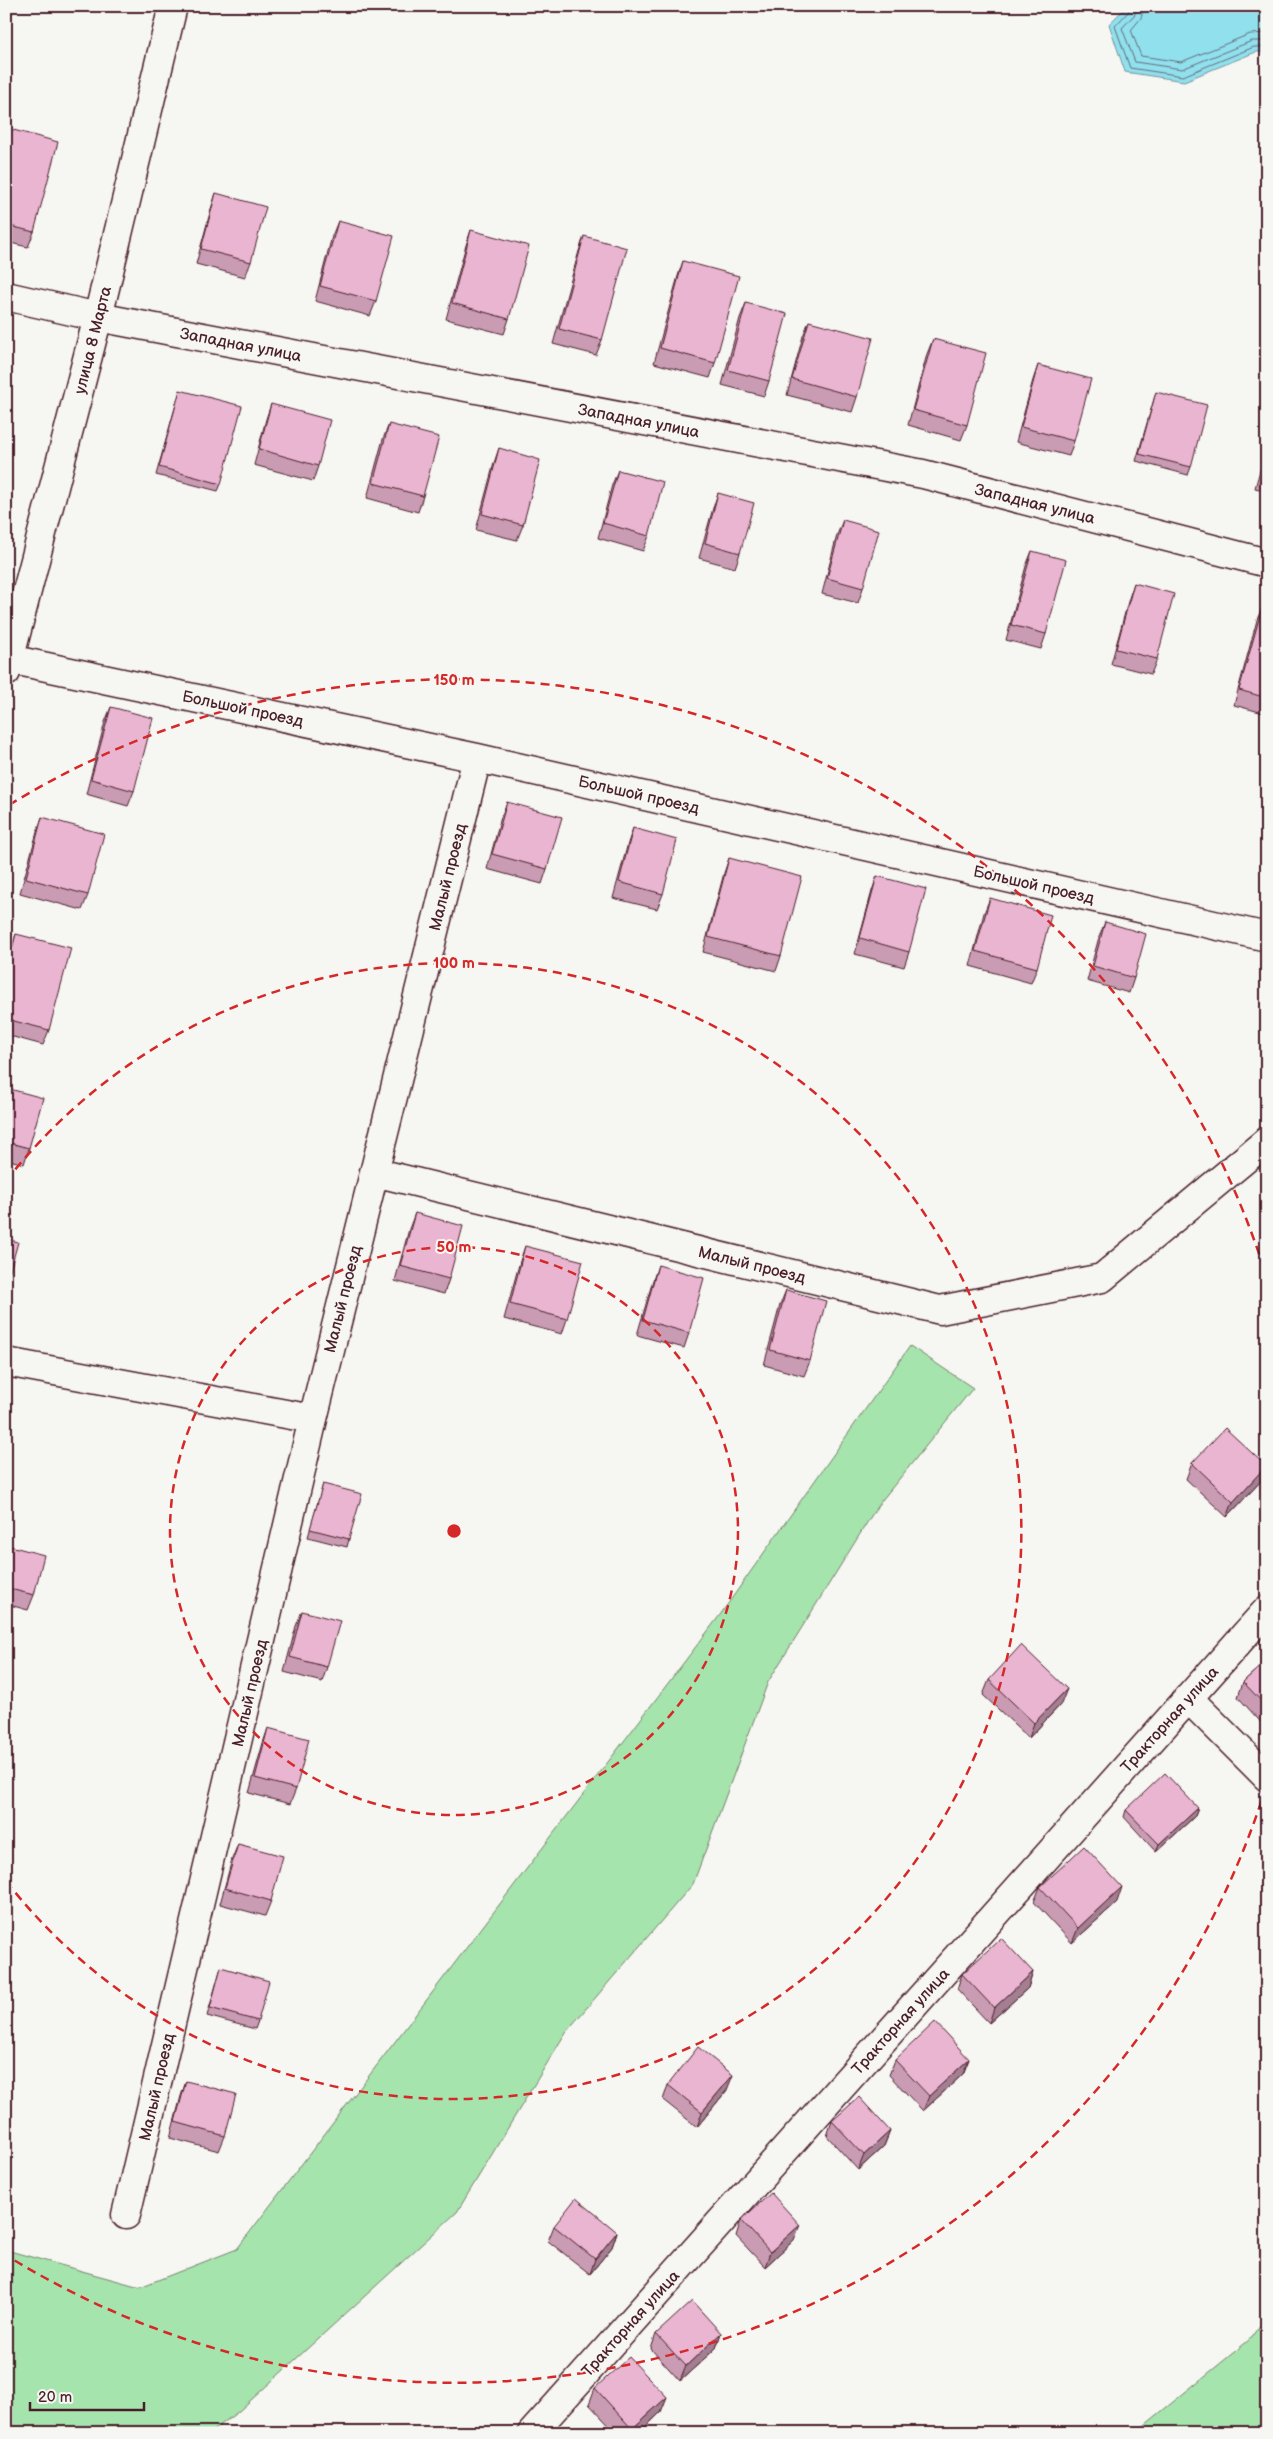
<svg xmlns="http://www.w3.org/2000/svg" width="1273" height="2439" font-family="'Balsamiq Sans',sans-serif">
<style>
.green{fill:#a5e4ac;stroke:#78826c}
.water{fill:#90e0ed;stroke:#74939f}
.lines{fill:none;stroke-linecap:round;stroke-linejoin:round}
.shore{stroke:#666c79;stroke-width:1}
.minor-casing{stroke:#4a1f2b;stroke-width:31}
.secondary-casing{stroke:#4a1f2b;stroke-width:31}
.minor{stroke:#f6f6f2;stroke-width:28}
.secondary{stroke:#f6f6f2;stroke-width:28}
.wall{fill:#c99cb4;stroke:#4a1f2b}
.shaded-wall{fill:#a47f92;stroke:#4a1f2b}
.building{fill:#eab5d1;stroke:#4a1f2b}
.ring{fill:none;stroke:#d62828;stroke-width:2.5;stroke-dasharray:9 6}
.labels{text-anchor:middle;stroke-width:4;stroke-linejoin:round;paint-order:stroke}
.street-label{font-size:16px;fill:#4a1f2b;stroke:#f6f6f2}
.centre{fill:#d62828;stroke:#f6f6f2;stroke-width:2.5}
.ring-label{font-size:15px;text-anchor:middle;font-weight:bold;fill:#d62828;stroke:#f6f6f2;stroke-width:4;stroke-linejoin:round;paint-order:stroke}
</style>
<rect width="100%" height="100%" fill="#f6f6f2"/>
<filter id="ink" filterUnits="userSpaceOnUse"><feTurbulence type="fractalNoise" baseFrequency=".02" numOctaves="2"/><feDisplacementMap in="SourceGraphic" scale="10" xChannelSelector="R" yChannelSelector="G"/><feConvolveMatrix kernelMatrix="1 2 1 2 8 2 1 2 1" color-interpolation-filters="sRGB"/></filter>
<g filter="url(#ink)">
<path class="green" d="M910,1346L973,1388L878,1505L768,1682L693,1884L566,2032L457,2212L239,2411L210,2433H6V2250L140,2287L237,2249L720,1615Z
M1267,2316V2433H1135L1249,2340Z"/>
<path class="water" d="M1127,6H1267V52H1256L1184,81L1125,72L1109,24Z"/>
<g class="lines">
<path class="shore" d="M1130,6L1129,11L1115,26L1130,68L1183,76L1254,47H1267
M1137,6L1135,14L1122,28L1135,62L1182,69L1252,41H1267
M1144,6L1141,18L1131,30L1141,56L1181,62L1250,34L1267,33"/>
<defs>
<path id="minor" d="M6,296L98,317L923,474L1267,563
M9,659L477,758L1267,937
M374,1172L940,1310L1102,1278L1267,1141
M6,1362L313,1419
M1188,1698L1267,1777
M126,2215L313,1419L477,758
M532,2433L1267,1610"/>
<path id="secondary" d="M6,672L98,317L173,6"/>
</defs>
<use href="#minor" class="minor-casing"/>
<use href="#secondary" class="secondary-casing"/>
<use href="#minor" class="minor"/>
<use href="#secondary" class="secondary"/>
</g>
<path class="wall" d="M6,128L34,232L28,247L6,242Z
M216,193L251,262L245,277L196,264L211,209Z
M338,221L376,301L370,316L315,301L332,236Z
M471,230L509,319L504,334L446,319L466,245Z
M584,236L602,340L596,355L553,344L579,251Z
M683,261L715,363L710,378L654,363L678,276Z
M746,303L769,381L764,396L722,385L740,318Z
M809,321L857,397L852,412L787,395L803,336Z
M933,339L967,425L961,440L908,425L927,354Z
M1038,365L1074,441L1069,456L1016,442L1033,380Z
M180,390L221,484L218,491L156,475Z
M1156,392L1191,467L1188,475L1136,461Z
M271,404L318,466L313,481L254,465L266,419Z
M389,424L423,496L418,512L367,498L383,439Z
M1267,445V491L1255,488Z
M499,448L523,525L517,540L476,530L494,463Z
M618,470L649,536L643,551L598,538L612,485Z
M718,493L740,553L735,568L699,558L713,508Z
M843,520L863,588L858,603L822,594L837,535Z
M1032,551L1046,634L1041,649L1006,640L1026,566Z
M1134,583L1157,659L1151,674L1111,664L1129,598Z
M1263,605L1267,606V714L1234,705L1257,620Z
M111,707L134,791L128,806L86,794L105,722Z
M507,802L547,869L542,884L487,869L501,817Z
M42,817L88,895L82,910L20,893L37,832Z
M633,828L663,894L657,909L613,898L628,843Z
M729,858L781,956L776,971L703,952L724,873Z
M877,876L909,952L904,967L855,954L872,891Z
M990,898L1037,968L1031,983L970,966L984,913Z
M1105,922L1134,978L1129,993L1087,981L1099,937Z
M16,934L49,1030L43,1045L6,1035V965L11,949Z
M6,1088L29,1148L24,1164L6,1159Z
M415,1213L449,1279L444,1294L395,1281L409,1229Z
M525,1246L567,1319L562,1334L504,1319L520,1261Z
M658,1265L689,1333L684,1348L637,1335L653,1280Z
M786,1290L810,1361L804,1376L764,1365L780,1305Z
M1192,1463L1266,1466L1261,1481L1227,1517L1186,1479Z
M323,1484L349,1539L347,1547L308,1537Z
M6,1545L34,1595L28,1610L6,1604Z
M302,1611L327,1667L322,1682L284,1672L296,1626Z
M1267,1660V1729L1238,1697L1243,1682Z
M989,1680L1061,1704L1029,1738L983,1695Z
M268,1728L296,1789L290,1804L249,1793L263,1743Z
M1198,1808L1195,1816L1156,1852L1124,1817L1126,1810Z
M238,1844L271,1901L265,1916L220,1904L232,1859Z
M1040,1887L1117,1902L1072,1943L1034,1902Z
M221,1967L258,2021L255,2029L207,2016Z
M1033,1972L1028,1988L989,2023L957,1989L962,1974Z
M969,2059L963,2074L923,2111L889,2075L895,2060Z
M186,2081L225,2136L219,2151L170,2138L181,2096Z
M668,2085L727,2090L697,2127L663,2100Z
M832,2121L890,2131L884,2146L858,2170L827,2136Z
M741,2220L794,2240L765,2267L736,2236Z
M554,2226L617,2232L612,2247L590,2274L548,2241Z
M721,2333L716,2348L680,2381L651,2349L656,2334Z
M595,2388L661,2412L639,2433H616L589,2404Z"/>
<path class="shaded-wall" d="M1266,1466L1261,1481L1227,1517L1233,1502Z
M1067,1689L1061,1704L1029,1738L1034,1723Z
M1198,1808L1195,1816L1156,1852L1159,1844Z
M1122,1887L1117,1902L1072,1943L1078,1928Z
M1033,1972L1028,1988L989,2023L994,2008Z
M969,2059L963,2074L923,2111L929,2096Z
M733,2075L727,2090L697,2127L702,2112Z
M890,2131L884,2146L858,2170L864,2155Z
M800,2225L794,2240L765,2267L770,2252Z
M617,2232L612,2247L590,2274L595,2259Z
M721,2333L716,2348L680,2381L686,2366Z
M667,2397L661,2412L639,2433H631L632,2429Z"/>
<path class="building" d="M6,128L58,142L34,232L6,225Z
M216,193L266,207L251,262L201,249Z
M338,221L394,236L376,301L320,286Z
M471,230L529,246L509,319L452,303Z
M584,236L627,248L602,340L559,329Z
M683,261L739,276L715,363L660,348Z
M746,303L787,314L769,381L728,370Z
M809,321L873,338L857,397L792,379Z
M933,339L986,353L967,425L913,410Z
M1038,365L1091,379L1074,441L1021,427Z
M180,390L242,406L221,484L159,467Z
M1156,392L1207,405L1191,467L1139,454Z
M271,404L330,420L318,466L259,449Z
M389,424L439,437L423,496L373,483Z
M499,448L540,460L523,525L482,514Z
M1267,451V474L1261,473Z
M618,470L663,482L649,536L603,523Z
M718,493L754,503L740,553L705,543Z
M843,520L879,530L863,588L827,578Z
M1032,551L1066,560L1046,634L1011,625Z
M1134,583L1174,594L1157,659L1116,649Z
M1263,605L1267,606V698L1239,690Z
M111,707L153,718L134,791L91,779Z
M507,802L562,817L547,869L492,854Z
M42,817L104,834L88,895L26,878Z
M633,828L677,840L663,894L619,882Z
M729,858L802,877L781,956L708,937Z
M877,876L926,889L909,952L860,938Z
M990,898L1051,915L1037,968L975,951Z
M1105,922L1146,934L1134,978L1093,966Z
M16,934L71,948L49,1030L6,1019V971Z
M6,1088L43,1098L29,1148L6,1142Z
M415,1213L463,1226L449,1279L400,1266Z
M6,1239L18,1242L6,1285Z
M525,1246L583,1261L567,1319L510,1304Z
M658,1265L704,1278L689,1333L643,1320Z
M786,1290L826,1301L810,1361L770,1350Z
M1225,1428L1266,1466L1233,1502L1192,1463Z
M323,1484L362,1494L349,1539L310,1529Z
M6,1545L44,1555L34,1595L6,1588Z
M302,1611L340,1621L327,1667L290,1657Z
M1021,1645L1067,1689L1034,1723L989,1680Z
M1267,1660V1707L1243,1682Z
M268,1728L309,1739L296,1789L255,1778Z
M1165,1773L1198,1808L1159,1844L1126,1810Z
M238,1844L283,1856L271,1901L225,1888Z
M1084,1846L1122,1887L1078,1928L1040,1887Z
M1001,1938L1033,1972L994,2008L962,1974Z
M221,1967L269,1981L258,2021L210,2008Z
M935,2022L969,2059L929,2096L895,2060Z
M698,2047L733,2075L702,2112L668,2085Z
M186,2081L236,2094L225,2136L175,2122Z
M859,2097L890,2131L864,2155L832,2121Z
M771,2193L800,2225L770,2252L741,2220Z
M576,2198L617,2232L595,2259L554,2226Z
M692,2301L721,2333L686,2366L656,2334Z
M629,2357L667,2397L632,2429L595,2388Z"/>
</g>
<g class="ring">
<circle cx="454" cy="1531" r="284"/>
<path d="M6 1181A568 568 0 1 1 6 1881"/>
<path d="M1266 1787A851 851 0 0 1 9 2257M9 805A851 851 0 0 1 1266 1275"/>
</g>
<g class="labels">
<g class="street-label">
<text transform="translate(92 340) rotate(-76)" y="6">улица 8 Марта</text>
<text transform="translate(241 344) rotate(11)" y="6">Западная улица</text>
<text transform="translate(639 420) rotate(11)" y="6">Западная улица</text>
<text transform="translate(1035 503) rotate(14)" y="6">Западная улица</text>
<text transform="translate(243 708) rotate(12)" y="6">Большой проезд</text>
<text transform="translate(639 794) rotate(13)" y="6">Большой проезд</text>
<text transform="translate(447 877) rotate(-76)" y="6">Малый проезд</text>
<text transform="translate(1034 884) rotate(13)" y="6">Большой проезд</text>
<text transform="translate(752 1264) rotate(14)" y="6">Малый проезд</text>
<text transform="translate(342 1299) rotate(-76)" y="6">Малый проезд</text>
<text transform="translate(249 1693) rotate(-77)" y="6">Малый проезд</text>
<text transform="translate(1169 1719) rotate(-48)" y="6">Тракторная улица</text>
<text transform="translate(900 2021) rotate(-48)" y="6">Тракторная улица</text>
<text transform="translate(156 2087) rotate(-77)" y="6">Малый проезд</text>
<text transform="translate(630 2323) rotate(-48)" y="6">Тракторная улица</text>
</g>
</g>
<circle cx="454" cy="1531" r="8" class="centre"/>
<g class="ring-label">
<text x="454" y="685">150 m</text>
<text x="454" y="968">100 m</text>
<text x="454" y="1252">50 m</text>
</g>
<rect width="1273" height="2439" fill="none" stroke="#f6f6f2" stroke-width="25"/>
<rect x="12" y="12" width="1248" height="2414" fill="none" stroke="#4a1f2b" stroke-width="2" filter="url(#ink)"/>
<path d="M30 2402v8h114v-8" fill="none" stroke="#4a1f2b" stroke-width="2.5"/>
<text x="38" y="2402" font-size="15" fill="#4a1f2b" stroke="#f6f6f2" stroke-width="4" paint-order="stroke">20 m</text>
</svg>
